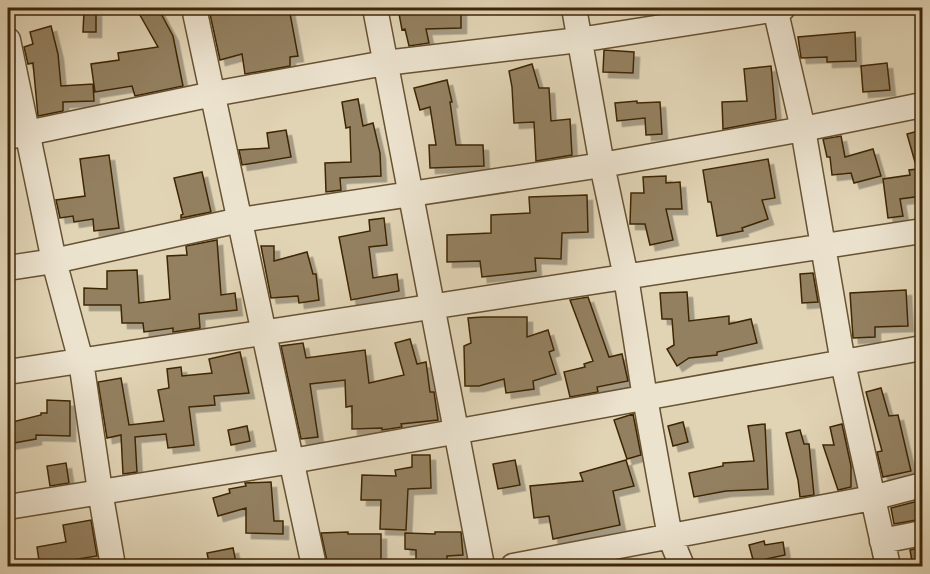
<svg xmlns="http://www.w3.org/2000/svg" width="930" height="574" font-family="'IM FELL English',serif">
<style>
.building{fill:#938061;stroke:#3e2606;stroke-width:1.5;filter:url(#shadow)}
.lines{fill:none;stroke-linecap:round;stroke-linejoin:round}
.minor-casing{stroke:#675232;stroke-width:27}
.minor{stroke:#ece3cf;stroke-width:24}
</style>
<defs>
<filter id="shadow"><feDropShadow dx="5.5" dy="5.5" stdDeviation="0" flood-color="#0004"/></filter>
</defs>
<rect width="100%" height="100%" fill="#e1d4b5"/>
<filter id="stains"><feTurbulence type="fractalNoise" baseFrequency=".00333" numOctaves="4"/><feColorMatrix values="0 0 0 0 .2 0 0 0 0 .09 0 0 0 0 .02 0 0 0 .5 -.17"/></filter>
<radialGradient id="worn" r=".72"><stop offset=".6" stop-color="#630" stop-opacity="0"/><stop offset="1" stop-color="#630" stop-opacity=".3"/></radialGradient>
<path class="building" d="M136,8H158L173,36L183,86L135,96L132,86L95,92L91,64L119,60L118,53L158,47Z
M234,8H289L298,56L290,57V66L245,74L242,54L220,60L210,14L235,12Z
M398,8H461V28L426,29L429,43L409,46L405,29L402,30Z
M84,11H96V32H83Z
M51,26L58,54L61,86L93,84L94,101L63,102V111L38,116L33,63L28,64L24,47L33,44L30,32Z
M855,32L856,61L827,62V57L801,58L798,37Z
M604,50L634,52L633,73L603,72Z
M887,63L890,90L863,92L861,66Z
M532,64L539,88H549L551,121L570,119L572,155L536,161L534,122L514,123L512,87L509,71Z
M771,66L776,119L723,129L722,102L747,101L744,69Z
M447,80L452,102H450L456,145H483L484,166L430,168L429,145H436L430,107L420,110L414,88Z
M358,99L363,126L373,123L380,153L381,176L340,178L341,190L326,192L325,163L351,162L350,127L346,128L342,102Z
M637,101V103L660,102L662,134L646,135L645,118L617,121L615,103Z
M286,130L291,157L242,165L239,150L269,148L267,133Z
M922,130V196L900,199L903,216L888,218L883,179L910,175L909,170L917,169L907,134Z
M841,136L845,157L873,149L881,176L854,183L851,173L832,175L830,157H827L823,139Z
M109,155L119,228L94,231L93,219L74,222L73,216L60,218L56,200L85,196L80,159Z
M768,159L775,198L762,200L768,219L742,228L743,231L717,236L711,202H708L703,170Z
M202,172L211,212L181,218V215L183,214L174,178Z
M666,176V183L680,182L682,209H666L673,240L650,245L645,224H630L631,193H644L643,177Z
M587,195L588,232L562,233L561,259L535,258L536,271L482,277L480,261L447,262V235L491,233V215L530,213L529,197Z
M384,218L387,245L369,247L373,278L397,274L399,291L351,300L339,237L370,231L369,220Z
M217,240L221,295L235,293L237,310L199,314L200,328L173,332V328L144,332L143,323H122L121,305H84V288L107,289V271L137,270L139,303L170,299L167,256L187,255L186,246Z
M261,246H274V261L307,252L313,274H316L319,300L299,303L298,296L271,298Z
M813,273L818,302L802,303L800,274Z
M906,290L908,326L875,327V337L853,338L850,293Z
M687,292L689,321L729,316V324L751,319L757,343L717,352V355L689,358L677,366L667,349L674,345L672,319H662L660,293Z
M588,297L609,357L622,354L628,381L597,387L598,392L570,397L564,372L585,367L584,364L593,361L570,300Z
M483,317H527V337L548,330L554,350L549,352L556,374L533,381L534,389L506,393L504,379L479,386H465L464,346L471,343L468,318Z
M410,339L417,364L426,362L430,392H434L438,420L401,424L402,427L382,430V428L352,429V406L346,407L345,380L310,384L318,437L301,439L281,346L303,343L306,358L365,350L369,383L404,375L395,343Z
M240,352L249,393L214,396L215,405L189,407L194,445L168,448L166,434L135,437L137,472L123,474L121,435L107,438L98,382L121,378L129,425L164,421L158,390L169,388L167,369L181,367L182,376L212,373L209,359Z
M881,388L889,416L898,415L911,471L883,477L877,452L882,451L866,392Z
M47,400L70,401V436L36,435V439L8,444V423L41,415V413H47Z
M633,414L641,455L627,459L614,420Z
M683,422L688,442L673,446L668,426Z
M765,424L768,489L726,491L694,497L689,473L723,466V463L754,461L748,426Z
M842,424L851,466V487L838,490L823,445H834L830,427Z
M247,426L250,441L231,445L228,430Z
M800,430L804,444H809L814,495L800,497L798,480L786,433Z
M412,455H430L431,488L408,489L406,530L380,529L381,500H361L362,475L396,476L395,470L412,467Z
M515,460L520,485L498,489L493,464Z
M626,460L634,486L613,491L620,525L553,539L549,516L534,518L530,486L583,481L580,473Z
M66,463L69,483L50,486L47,466Z
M271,482L274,521H283V534L246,533V508L218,516L213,498L230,493L229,489L246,486L245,483Z
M922,500V519L894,524L891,508Z
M91,520L97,556L65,561L66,567H40L37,547L66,542L63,525Z
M348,532V534H381V565L328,566L321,533Z
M435,532H461L463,555L447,556V563L416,564V550L405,549V533L435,534Z
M764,541L765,545L783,542L785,555L766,559L769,567H755L749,545Z
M922,547V567H913L910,550Z
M233,548L237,567H210L207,553Z"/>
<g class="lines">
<defs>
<path id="minor" d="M194,8L314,566
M375,8L482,566
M574,8L602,165L626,277L645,398L670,537L682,566
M775,8L803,129L843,363L888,566
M8,40L54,261L81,361L100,491L113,566
M8,137L213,94L385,63L579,40L783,8
M8,268L54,261L240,220L602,165L803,129L922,105
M8,372L922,231
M8,507L292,461L922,348
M882,541L922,533
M513,566L872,498L922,485"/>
</defs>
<use href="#minor" class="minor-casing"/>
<use href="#minor" class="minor"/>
</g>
<rect width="930" height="574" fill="none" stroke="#e1d4b5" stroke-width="30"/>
<rect x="9" y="9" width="912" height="556" fill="none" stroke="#3e2606" stroke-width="3"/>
<rect x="15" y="15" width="900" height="544" fill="none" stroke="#3e2606" stroke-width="1.5"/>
<rect width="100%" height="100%" filter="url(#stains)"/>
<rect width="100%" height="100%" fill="url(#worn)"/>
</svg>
